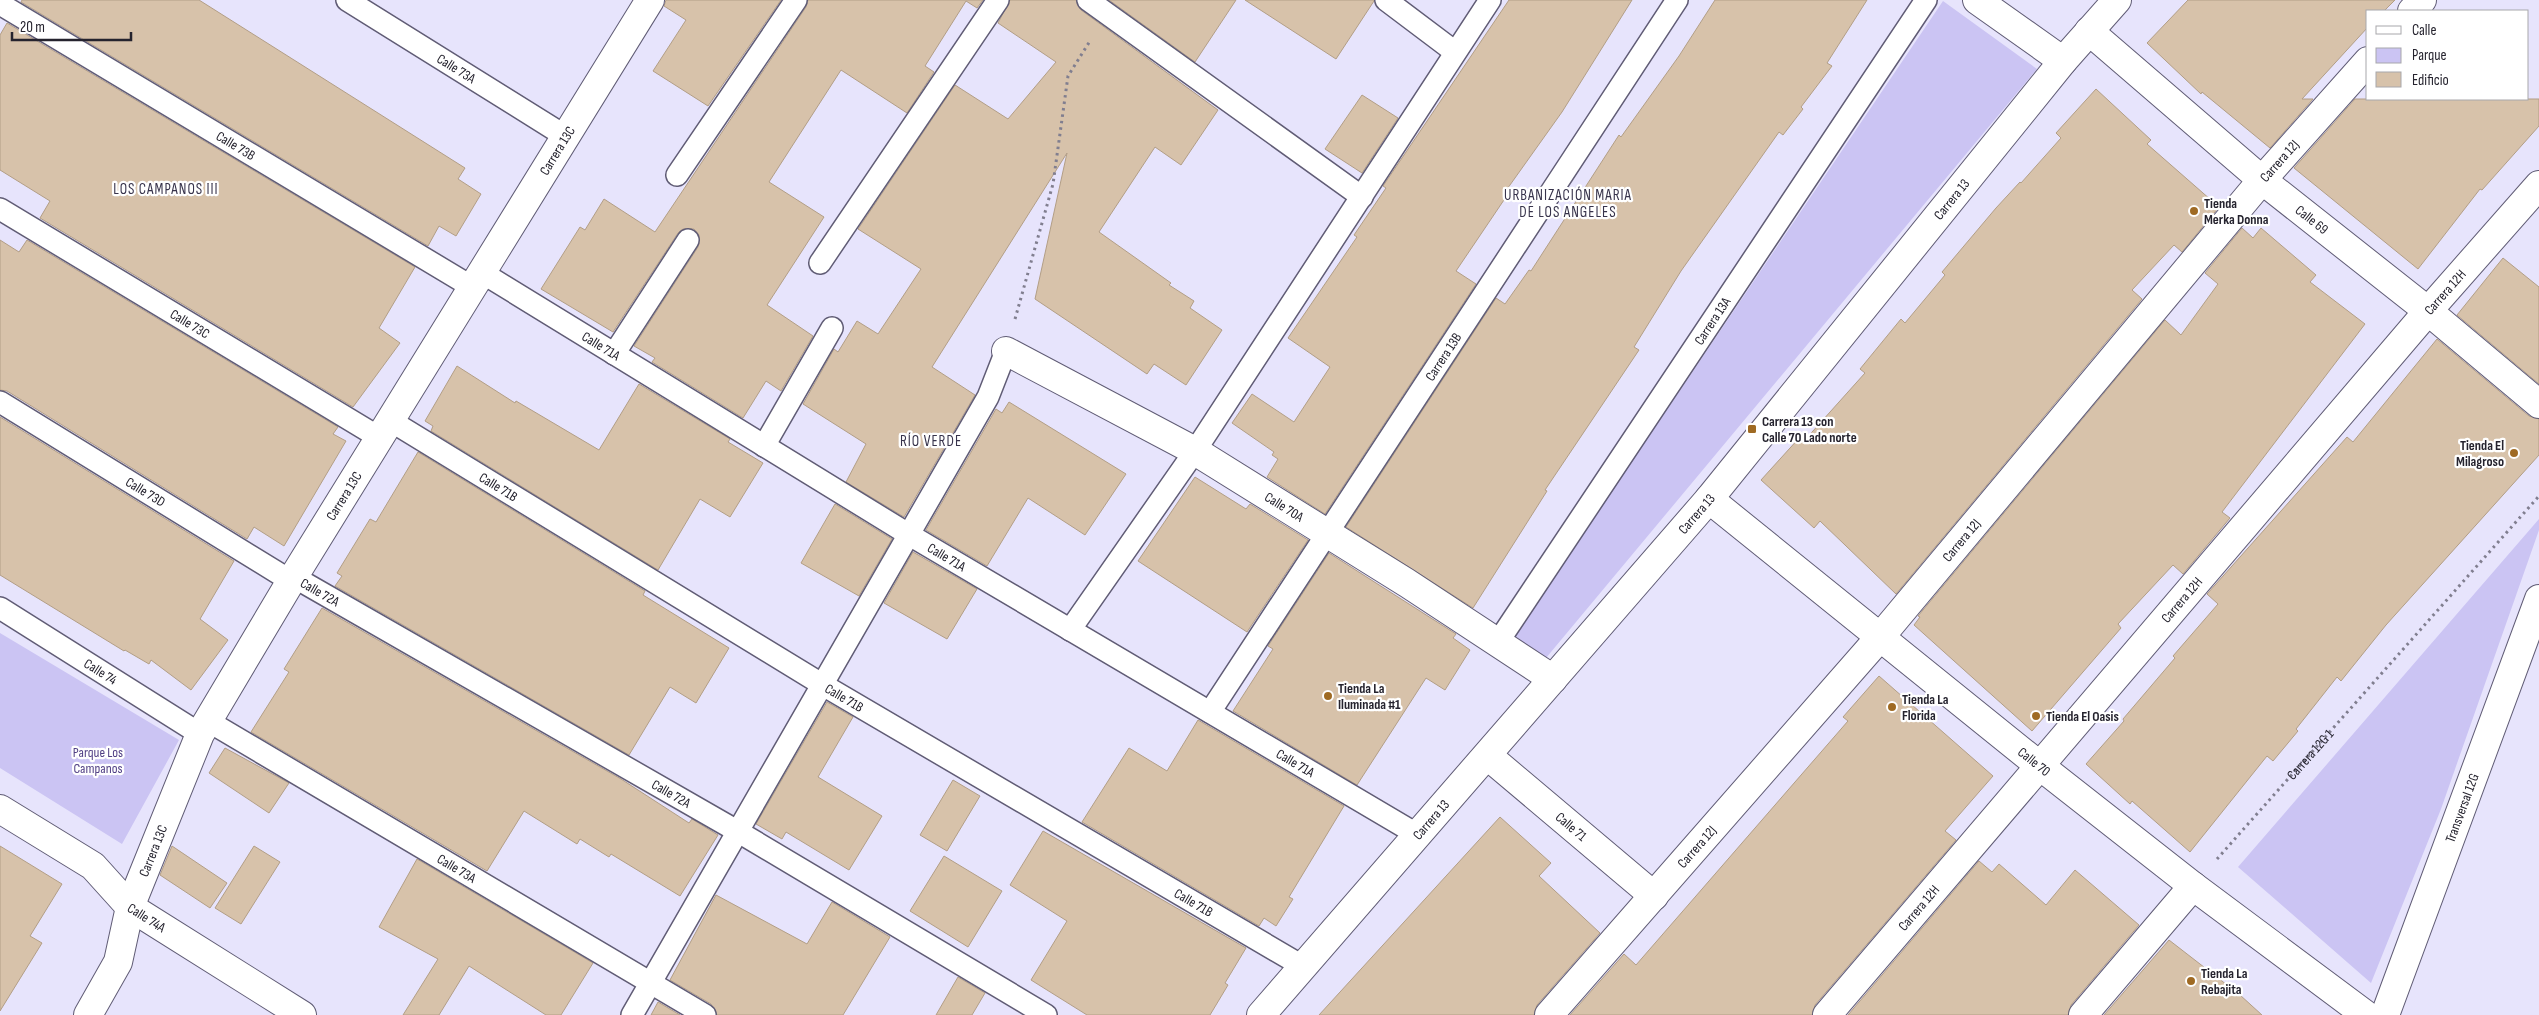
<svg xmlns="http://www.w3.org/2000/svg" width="2539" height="1015" font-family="'Sofia Sans Condensed',sans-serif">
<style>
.green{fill:#cbc4f3}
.building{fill:#d7c2aa;stroke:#b29e86}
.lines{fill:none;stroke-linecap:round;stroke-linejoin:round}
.lane-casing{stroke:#605c75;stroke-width:24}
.street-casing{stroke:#605c75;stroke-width:30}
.secondary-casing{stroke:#605c75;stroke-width:30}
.path{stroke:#807e8f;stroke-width:3;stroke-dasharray:2.5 4;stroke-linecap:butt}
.lane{stroke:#fff;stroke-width:21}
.street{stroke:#fff;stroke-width:28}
.secondary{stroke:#fff;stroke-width:28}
.poi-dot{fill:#9f6a23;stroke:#fff;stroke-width:2}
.labels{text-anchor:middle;stroke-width:4.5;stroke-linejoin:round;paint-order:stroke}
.street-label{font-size:14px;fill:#25232e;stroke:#fff}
.poi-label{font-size:14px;font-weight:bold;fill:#25232e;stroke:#fff;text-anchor:start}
.park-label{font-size:14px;fill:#503f84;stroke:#fff}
.neighbourhood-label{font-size:15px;letter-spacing:1px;fill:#37334b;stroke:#fff}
</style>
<rect width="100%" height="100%" fill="#e7e4fc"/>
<path class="green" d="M1943,1L2037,69L1546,658L1514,636Z
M2539,519V530L2441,809L2371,983L2238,867Z
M0,633L179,740L122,844L0,768Z"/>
<path class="building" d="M22,0H199L465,168L458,179L481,194L456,236L439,226L428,246L21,2Z
M666,0H781L708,106L653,71L686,20L664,6Z
M808,0H983L977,8L966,1L925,66L934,72L907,113L841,70L769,182L824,217L767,305L813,336L781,391L766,381L743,418L652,362L655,358L634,346L698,247L699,235L694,229H683L678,233L613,332L541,289L580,227L585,230L604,199L655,232L806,7Z
M1010,0H1076L1081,10L1218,110L1181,165L1155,147L1099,232L1171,283L1169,285L1194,301L1190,308L1222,330L1186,385L1154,364L1147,374L1035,299L1067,153L932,367L975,395L904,517L846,482L866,444L803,404L834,349L838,352L857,321L878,334L921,269L858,229L955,85L1008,119L1056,62L998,23Z
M1109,0H1236L1195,62Z
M1245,0H1374V1L1336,59Z
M1509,0H1632L1562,112L1505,192L1508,194L1456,271L1476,284L1325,514L1267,477L1278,459L1272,455L1274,452L1232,423L1252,394L1294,422L1330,367L1288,338L1357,237L1354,235L1386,188L1383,186Z
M1715,0H1867L1827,63L1832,66L1801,107L1803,109L1783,135L1779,132L1681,271L1634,347L1639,350L1545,490L1547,491L1473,608L1346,527L1496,298L1505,304L1529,270L1531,271L1619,135L1621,137L1679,56Z
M2188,0H2395L2384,11H2368V27L2302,99H2313L2270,148L2202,92L2201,94L2147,43Z
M7,23L415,267L379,328L400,343L353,407L40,218L50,201L0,170V35Z
M2096,89L2151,140L2147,144L2219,207L2182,252L2174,245L2132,290L2142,299L1896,594L1820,521L1814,528L1761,480L1800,437L1804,441L1865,373L1860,369L1901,319L1905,323L1945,275L1942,272L1996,208L2020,182L2021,183L2061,138L2056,133Z
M1362,95L1398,118L1362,173L1325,149Z
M2355,99H2539V126L2482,190L2480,189L2418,269L2294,168Z
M2242,228L2253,238L2261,228L2316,275L2310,282L2365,324L2222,512L2230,518L2183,574L2173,565L2118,624L2121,628L2032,731L1914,625L1920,617L1918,616L2165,320L2181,335L2218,284L2205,273Z
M0,240L19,252L27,240L338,427L333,434L346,441L284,546L254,527L247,539L7,391L0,390Z
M2503,258L2539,287V384L2457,315Z
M2437,339L2529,416L2539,419V455L2386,625L2341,681L2337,677L2296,729L2298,731L2273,761L2267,756L2190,852L2132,801L2130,804L2086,764L2124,721L2123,719L2175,658L2173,656L2218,604L2207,594L2347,437L2353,442Z
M457,366L515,403L516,401L599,450L639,384L730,439L728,442L763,463L730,517L700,499L658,570L431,431L433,426L425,421Z
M1009,402L1126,474L1085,535L1028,498L987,566L926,530L996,409L1002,413Z
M0,417L234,561L200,619L228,640L191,690L151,660L149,664L125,650L124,651L0,575Z
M418,452L645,591L643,595L729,648L696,703L670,687L629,755L335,586L342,576L337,573L370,519L376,522Z
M1195,477L1246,509L1250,504L1308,540L1247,632L1138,561Z
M835,504L892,539L859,596L801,563Z
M913,552L977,589L947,639L884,603Z
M1329,553L1456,634L1453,638L1470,650L1445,690L1426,678L1357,785L1233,711L1273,649L1268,646Z
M322,608L621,779L689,823L692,819L718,835L680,896L611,854L609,857L580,839L577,844L524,811L487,871L251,732L289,672L284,669Z
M1879,676L1993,776L1945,831L1956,840L1815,1005L1812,1015H1570L1624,954L1636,965L1848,721L1843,717Z
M827,702L853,717L818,777L882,816L849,870L786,832L782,839L756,824Z
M1198,720L1344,806L1289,897L1293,899L1276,926L1264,918L1259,926L1082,822L1129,748L1167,771Z
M225,748L289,783L269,813L209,773Z
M953,780L980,796L947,851L920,835Z
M1500,817L1551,863L1539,876L1600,933L1537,1005L1534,1015H1319Z
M1043,831L1246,948L1225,983L1228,985L1210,1015H1087L1031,980L1067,921L1010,885Z
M0,846L62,884L30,936L42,943L0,1011Z
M172,846L227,883L210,908L160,875Z
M254,846L280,862L241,924L215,908Z
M944,856L1002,891L968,947L910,911Z
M417,859L593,963L561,1015H546L469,966L439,1015H403L438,959L379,927Z
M1979,861L1992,872L1999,864L2046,905L2075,870L2139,925L2071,1005L2068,1015H1848Z
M716,895L807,944L832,902L890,937L843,1015H717L711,1004L670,980Z
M2169,940L2240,995L2262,1015H2104Z
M958,977L985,993L972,1015H936Z
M658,1002L680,1015H651Z"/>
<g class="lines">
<defs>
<g id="lane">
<path id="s2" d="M347,0L565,136"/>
<path d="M1088,0L1362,197"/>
<path d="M1386,0L1455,52"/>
<path id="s3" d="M0,4L472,287"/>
<path d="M677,175L796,0"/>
<path id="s4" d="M0,209L380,438"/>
<path d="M820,263L998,0"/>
<path id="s5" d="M481,272L908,534L1418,835"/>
<path d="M614,354L688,240"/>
<path id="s6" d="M0,402L291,581"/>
<path id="s7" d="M391,421L823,685L1304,967"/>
<path d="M764,446L832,328"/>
<path id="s8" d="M294,577L737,831L1046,1015"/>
<path id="s9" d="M0,608L200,734"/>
<path d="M1070,630L1195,451L1490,0"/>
<path id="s10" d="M1498,642L1926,0"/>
<path id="s11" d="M1210,712L1677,0"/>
<path id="s12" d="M208,721L705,1015"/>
<path d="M632,1015L988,397L1006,351"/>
</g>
<g id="street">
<path d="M1977,0L2063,61"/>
<path d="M2412,11L2422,0"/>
<path id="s13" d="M2089,31L2262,180L2428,311L2539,404"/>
<path id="s14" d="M1006,351L1195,451L1407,583L1553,679"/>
<path id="s15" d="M1709,499L2040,766L2193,886L2366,1015"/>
<path id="s16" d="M1488,756L1654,896"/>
<path id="s17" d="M0,809L93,866L130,907L302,1015"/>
<path id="s18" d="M88,1015L118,962L130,907L200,734L291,581L650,0"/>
<path id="s19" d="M1549,1015L1881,636L2262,180L2368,61"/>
<path id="s20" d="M1827,1015L2428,311L2539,185"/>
<path d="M2083,1015L2193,886"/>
<path id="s21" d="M2385,1015L2539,599"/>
</g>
<g id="secondary">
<path id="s22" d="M1261,1015L1709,499L2063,61L2117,0"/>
</g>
</defs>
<use href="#lane" class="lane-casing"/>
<use href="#street" class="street-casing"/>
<use href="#secondary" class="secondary-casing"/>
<g class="path">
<path d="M1015,319L1053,184L1068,76L1090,41"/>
<path id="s1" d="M2217,859L2539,496"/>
</g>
<use href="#lane" class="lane"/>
<use href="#street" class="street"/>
<use href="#secondary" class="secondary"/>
</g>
<g class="poi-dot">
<circle cx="2194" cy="211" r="5"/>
<rect x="1747" y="424" width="10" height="10" rx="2.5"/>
<circle cx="2514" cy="453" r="5"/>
<circle cx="1328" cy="696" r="5"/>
<circle cx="1892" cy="707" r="5"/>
<circle cx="2036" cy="716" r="5"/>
<circle cx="2191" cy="981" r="5"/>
</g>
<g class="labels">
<g class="street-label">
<text dy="5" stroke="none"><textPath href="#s2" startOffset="129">Calle 73A</textPath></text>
<text dy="5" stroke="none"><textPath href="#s3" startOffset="275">Calle 73B</textPath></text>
<text dy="5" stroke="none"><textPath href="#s18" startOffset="988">Carrera 13C</textPath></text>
<text dy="5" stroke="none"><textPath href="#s19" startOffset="1124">Carrera 12J</textPath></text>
<text dy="5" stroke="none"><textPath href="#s22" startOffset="1069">Carrera 13</textPath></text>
<text dy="5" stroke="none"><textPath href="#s13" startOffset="292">Calle 69</textPath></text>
<text dy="5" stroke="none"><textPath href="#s20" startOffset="951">Carrera 12H</textPath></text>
<text dy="5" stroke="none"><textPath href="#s10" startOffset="386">Carrera 13A</textPath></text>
<text dy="5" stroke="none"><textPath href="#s4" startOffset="222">Calle 73C</textPath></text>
<text dy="5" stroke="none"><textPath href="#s5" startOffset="141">Calle 71A</textPath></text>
<text dy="5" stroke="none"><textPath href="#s11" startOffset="425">Carrera 13B</textPath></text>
<text dy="5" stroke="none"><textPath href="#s7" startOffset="126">Calle 71B</textPath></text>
<text dy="5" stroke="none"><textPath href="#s6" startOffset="171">Calle 73D</textPath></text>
<text dy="5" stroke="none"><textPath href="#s18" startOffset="582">Carrera 13C</textPath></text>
<text dy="5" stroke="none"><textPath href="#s14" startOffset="319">Calle 70A</textPath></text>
<text dy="5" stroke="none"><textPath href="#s22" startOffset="664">Carrera 13</textPath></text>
<text dy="5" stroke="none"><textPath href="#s19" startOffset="629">Carrera 12J</textPath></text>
<text dy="5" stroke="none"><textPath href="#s5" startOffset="546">Calle 71A</textPath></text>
<text dy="5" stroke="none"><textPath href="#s8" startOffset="30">Calle 72A</textPath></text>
<text dy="5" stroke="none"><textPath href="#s20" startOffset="546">Carrera 12H</textPath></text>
<text dy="5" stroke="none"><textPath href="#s9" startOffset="119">Calle 74</textPath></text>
<text dy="5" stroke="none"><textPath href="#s7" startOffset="531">Calle 71B</textPath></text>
<text dy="5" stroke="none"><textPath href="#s1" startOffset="140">Carrera 12G 1</textPath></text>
<text dy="5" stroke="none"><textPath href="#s15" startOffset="418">Calle 70</textPath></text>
<text dy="5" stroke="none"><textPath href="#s5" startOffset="951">Calle 71A</textPath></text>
<text dy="5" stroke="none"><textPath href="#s8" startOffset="435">Calle 72A</textPath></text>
<text dy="5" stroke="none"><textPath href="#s21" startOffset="221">Transversal 12G</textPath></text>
<text dy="5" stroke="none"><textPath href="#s22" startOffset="259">Carrera 13</textPath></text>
<text dy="5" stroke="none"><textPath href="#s16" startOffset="109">Calle 71</textPath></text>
<text dy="5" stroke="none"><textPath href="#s19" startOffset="224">Carrera 12J</textPath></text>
<text dy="5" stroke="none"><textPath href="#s18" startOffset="178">Carrera 13C</textPath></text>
<text dy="5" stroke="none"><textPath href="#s12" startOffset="289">Calle 73A</textPath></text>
<text dy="5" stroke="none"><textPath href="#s7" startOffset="936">Calle 71B</textPath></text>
<text dy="5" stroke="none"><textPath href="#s20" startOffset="141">Carrera 12H</textPath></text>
<text dy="5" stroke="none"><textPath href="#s17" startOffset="184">Calle 74A</textPath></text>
</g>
<g class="poi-label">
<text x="2204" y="208">Tienda<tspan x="2204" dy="16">Merka Donna</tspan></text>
<text x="1762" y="426">Carrera 13 con<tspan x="1762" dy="16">Calle 70 Lado norte</tspan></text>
<text x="2504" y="450" text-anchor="end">Tienda El<tspan x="2504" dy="16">Milagroso</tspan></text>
<text x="1338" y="693">Tienda La<tspan x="1338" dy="16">Iluminada #1</tspan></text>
<text x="1902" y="704">Tienda La<tspan x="1902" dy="16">Florida</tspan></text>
<text x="2046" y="721">Tienda El Oasis</text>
<text x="2201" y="978">Tienda La<tspan x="2201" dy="16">Rebajita</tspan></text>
</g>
<g class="park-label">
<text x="98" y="757">Parque Los<tspan x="98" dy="16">Campanos</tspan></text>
</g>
<g class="neighbourhood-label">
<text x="166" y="194">LOS CAMPANOS III</text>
<text x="1568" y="200">URBANIZACIÓN MARIA<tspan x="1568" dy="17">DE LOS ANGELES</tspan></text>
<text x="931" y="446">RÍO VERDE</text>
</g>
</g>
<rect x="2366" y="10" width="162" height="90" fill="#ffffff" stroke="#a8a7ab"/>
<rect x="2376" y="26" width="25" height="8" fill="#ffffff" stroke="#a8a7ab"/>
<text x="2412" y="35" font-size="15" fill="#25232e">Calle</text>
<rect x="2376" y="48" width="25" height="15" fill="#cbc4f3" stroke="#a8a7ab"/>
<text x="2412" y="60" font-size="15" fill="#25232e">Parque</text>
<rect x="2376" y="72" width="25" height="15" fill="#d7c2aa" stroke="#a8a7ab"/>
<text x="2412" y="85" font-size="15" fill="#25232e">Edificio</text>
<path d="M12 32v8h119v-8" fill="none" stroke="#25232e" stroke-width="2.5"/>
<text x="20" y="32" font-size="15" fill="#25232e" stroke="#ffffff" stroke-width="4" paint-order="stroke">20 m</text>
</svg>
